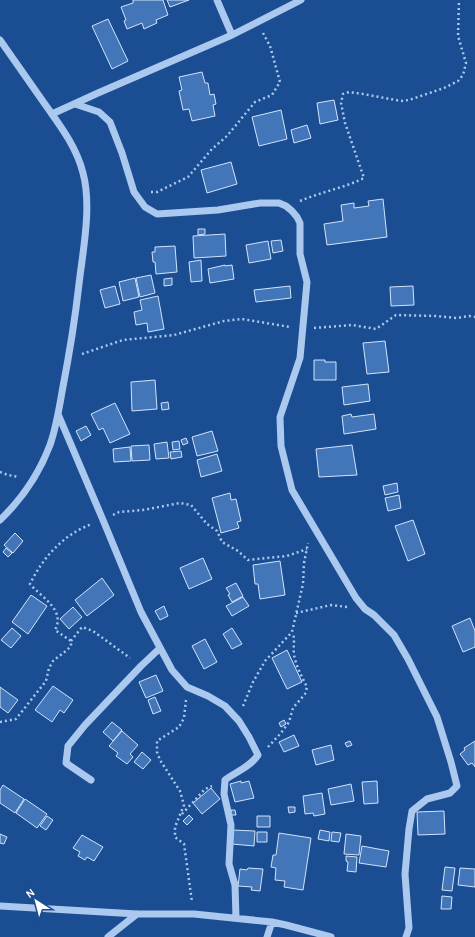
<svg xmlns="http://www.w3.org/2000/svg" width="475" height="937" font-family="Karla,sans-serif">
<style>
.building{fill:#4376b9;stroke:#d1e3fb}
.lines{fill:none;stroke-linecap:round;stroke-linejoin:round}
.path{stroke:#abc8ef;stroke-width:2.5;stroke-dasharray:2 3;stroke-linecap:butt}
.minor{stroke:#abc8ef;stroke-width:7}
</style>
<rect width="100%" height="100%" fill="#1a4d92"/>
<path class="building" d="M133,0H163L168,15L156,20L157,23L144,29L142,23L127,29L124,21L126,20L121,7L133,3Z
M167,0H189L170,7Z
M108,19L128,61L112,69L92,26Z
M202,72L205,83H208L210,95L214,94L216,104L213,105L215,116L192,121L189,109L183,110L179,91L182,90L179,77Z
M334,100L338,120L320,124L317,103Z
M281,110L287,139L259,146L252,117Z
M307,125L311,138L294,143L291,130Z
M231,162L237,184L207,193L201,170Z
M383,199L387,237L327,245L324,224L343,221L341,205L354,203V208L369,206L368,201Z
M198,229H205V234L198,235Z
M225,234L226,256L194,258L193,236Z
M281,240L283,251L273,253L271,241Z
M268,241L271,259L249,263L246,245Z
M175,246L177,272L156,274L155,262H153L152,252H155V247Z
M201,260L202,281L191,282L189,262Z
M225,265V266L232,265L234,279L210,283L208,269Z
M151,275L155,293L140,297L136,278Z
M135,278L139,297L123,301L119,282Z
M172,278V285L164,286V279Z
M115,286L120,304L105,308L100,290Z
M290,286L291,298L256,302L254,290Z
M413,286L414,305L391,306L390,287Z
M158,296L164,329L148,332L147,323L136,325L134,312L142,310L140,300Z
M385,341L389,372L367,374L363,343Z
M314,360H325V362H336V380H314Z
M155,380L157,409L132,411L131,382Z
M368,384L370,401L344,405L342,387Z
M168,402L169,409L162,410L161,403Z
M115,403L130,434L110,443L103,428L99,430L91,414Z
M351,414L352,417L374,414L376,429L344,434L342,416Z
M86,426L91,435L81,441L76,431Z
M212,431L218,451L197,456L192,437Z
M186,438L188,443L183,445L181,440Z
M179,441L180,449L173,450L172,442Z
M167,442L169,458L156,459L154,444Z
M149,445L150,460L132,461L131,446Z
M352,445L357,475L319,477L316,449Z
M130,447L131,461L114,462L113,449Z
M181,451L182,457L171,459L170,452Z
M217,454L222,471L201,477L197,460Z
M397,483L398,492L385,495L383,486Z
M230,493L231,500L236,499L241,521L237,522L239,528L221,533L212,498Z
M399,495L401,508L388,511L385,498Z
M413,520L425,554L408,561L395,526Z
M15,533L23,541L13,553L4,545Z
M6,548L12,553L8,557L3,552Z
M203,558L212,579L189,589L180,568Z
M280,561L285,595L260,599L258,584H255L253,565Z
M102,578L114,595L87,616L75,600Z
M236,583L243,596L232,602L228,595L230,594L226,588Z
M31,595L47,606L28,634L12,622Z
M243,597L249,606L232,616L226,606Z
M164,606L168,616L160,620L155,611Z
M73,607L82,617L69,629L60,619Z
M470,618L475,631V647L463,652L452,626Z
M12,628L21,636L11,648L1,640Z
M232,628L242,644L232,649L223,634Z
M205,639L217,662L204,669L192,646Z
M287,650L302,682L287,689L272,658Z
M156,675L163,691L146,698L139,682Z
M53,686L73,700L64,713L60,710L52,722L35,710Z
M0,687L18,700L8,713L0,707Z
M155,697L161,711L153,714L148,700Z
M284,720L286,724L281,727L279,723Z
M112,722L122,730L113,741L103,732Z
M122,731L138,745L130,754L133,757L127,764L116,756L118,753L109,746Z
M294,735L299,746L284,752L279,742Z
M350,741L352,745L347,747L345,743Z
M475,741V767L472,763L468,765L460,754L465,750L464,748Z
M331,745L334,760L316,765L312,750Z
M142,752L151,760L143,769L134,762Z
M241,781V783L249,781L254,798L235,802L230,784Z
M377,781L378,803L364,804L362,782Z
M351,784L354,801L331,805L328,789Z
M3,785L24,799L15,813L0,803V790Z
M211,788L220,799L202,814L193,803Z
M322,793L325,814L314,816L313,813L305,814L303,796Z
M25,799L47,814L37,828L16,813Z
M288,807H295V812L289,813Z
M231,810H235L236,815H231Z
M444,811L445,834L418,835L417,812Z
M189,815L193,819L187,825L183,821Z
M47,816L53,820L46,830L40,826Z
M257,816H270V827H257Z
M233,830L255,831L254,846L232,844Z
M320,830L330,832L329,841L318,839Z
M257,832H267V842H257Z
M332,832L341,833L339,842L331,841Z
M279,833L311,838L303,890L284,887L285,881L275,880L276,868L271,867L273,855H276Z
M0,834L7,837L4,844L0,843Z
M346,834L361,836L359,855L344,854Z
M82,835L103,847L94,861L87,857L85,860L78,856L80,852L73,848Z
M362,846L389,851L386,867L359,863Z
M346,856L357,857L356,872L347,871L348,862L346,861Z
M445,867L455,868L452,891L442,890Z
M248,868L263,869L260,891L251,890L252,887L238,886L240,869L247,870Z
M460,868L475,869V887L458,885Z
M442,896L452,897L451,909H441Z"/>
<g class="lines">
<path class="path" d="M151,192H157L188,177L212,149L227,136L255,102L272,95L280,82L270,46L263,33
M300,201C321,192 344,188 364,178L345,123L341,103L343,94L349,92L363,94L401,101L409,100L444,88L458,81L463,75L466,63L458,36L459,0
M314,328L352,325L376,329L396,315L435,316L457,318L469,316L475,317
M82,354L123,340L174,335L224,321L242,319L290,327
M0,472L8,475L19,477
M113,515L119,512L143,510L180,503L191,505L207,524L217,531L222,542L238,551L248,560L287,556L307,549
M296,613L331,605L347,607
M71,641L82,627L93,631L130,658
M186,700L184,718L179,727L157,741V752L160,760L180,791L184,805L175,827V837L184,844L192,902
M243,706L253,682L265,661L292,632L303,584L304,563L308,543
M0,722L16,719L46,681L49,668L53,661L67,650L71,646V641L55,630C66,610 41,597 30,584C43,557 64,534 92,524
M268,747L281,733L289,722L293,708L305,694L307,687C302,677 296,666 294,655C293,647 295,640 293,633
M182,814L205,789L212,786"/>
<path class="minor" d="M217,0L232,35
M0,40C14,60 28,80 42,100C58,123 76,145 83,173C92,206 83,250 79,284C75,320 69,356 62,392C59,410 56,428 50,445C39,474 22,499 0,520
M75,104L99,112L110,122L122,153L134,192L145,207L157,214L218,210L260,203H279L286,206L292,211L297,217L300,223V254L307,282L300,358L280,417L281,446L292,490L356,598L365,609L374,615L394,635L408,659L437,717L451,762L457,786L450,793L427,799L412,811L409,829L405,874L409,928L406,937
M52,114L98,93L232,35L301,0
M58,414L103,520L141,612L172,670L187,687L208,696L225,706L239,721L249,737L258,755C250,767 236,772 225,780L224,794L231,825L229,864L235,885L236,918
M91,780L66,763L68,746L85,725L141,666L159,649
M0,906L137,914H194L272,922L286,925L331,937
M108,937L137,914
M267,937L272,922"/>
</g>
<g transform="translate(36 901) rotate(324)" stroke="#1a4d92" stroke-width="3" paint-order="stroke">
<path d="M0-3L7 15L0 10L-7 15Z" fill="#ffffff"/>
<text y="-6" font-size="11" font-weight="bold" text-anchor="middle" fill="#ffffff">N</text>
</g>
</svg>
